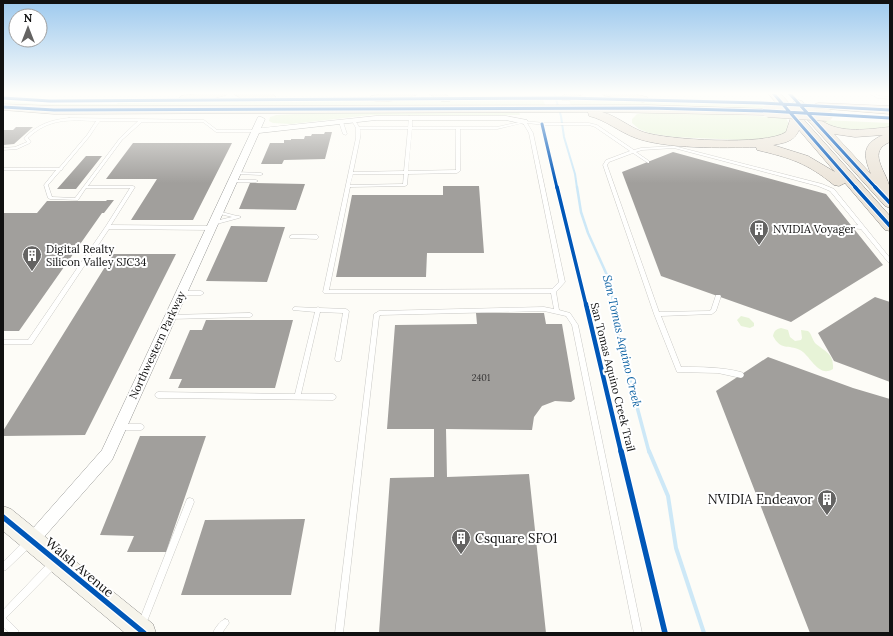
<svg xmlns="http://www.w3.org/2000/svg" width="893" height="636" font-family="Lora,serif">
<style>
.green{fill:#e7f3d7}
.lines{fill:none;stroke-linecap:round;stroke-linejoin:round}
.stream-far3{stroke:#cde8f7;stroke-width:2}
.stream-far2{stroke:#cde8f7;stroke-width:2.5}
.stream-far1{stroke:#cde8f7;stroke-width:3.5}
.stream{stroke:#cde8f7;stroke-width:4}
.building{fill:#a19f9c}
.service-casing{stroke:#979795;stroke-width:0.5}
.minor-casing{stroke:#979795;stroke-width:1}
.secondary-casing{stroke:#8e8d8b;stroke-width:1}
.trunk-casing{stroke:#858482;stroke-width:1}
.service{fill:#fffffe;fill-rule:evenodd}
.minor{fill:#fffffe;fill-rule:evenodd}
.secondary{fill:#f6f4eb;fill-rule:evenodd}
.trunk{fill:#ece5da;fill-rule:evenodd}
.trunk-bridge-casing{stroke:#858482;stroke-width:13;stroke-linecap:butt}
.trunk-bridge{stroke:#ece5da;stroke-width:12}
.cycleway-far3-casing{stroke:#fff;stroke-width:4.5}
.cycleway-far2-casing{stroke:#fff;stroke-width:5.5}
.cycleway-far1-casing{stroke:#fff;stroke-width:7}
.cycleway-casing{stroke:#fff;stroke-width:8}
.cycleway-far3{stroke:#0057b8;stroke-width:3}
.cycleway-far2{stroke:#0057b8;stroke-width:3.5}
.cycleway-far1{stroke:#0057b8;stroke-width:4.5}
.cycleway{stroke:#0057b8;stroke-width:5.5}
.labels{text-anchor:middle;stroke-width:4;stroke-linejoin:round;paint-order:stroke}
.number-label{font-size:9px;fill:#353434}
.poi-label{font-size:11px;fill:#111;stroke:#fff;text-anchor:start}
.street-label{font-size:11px;fill:#111;stroke:#fff}
.water-label{font-size:12px;font-style:italic;fill:#1768a6;stroke:#fff}
.near-poi-label{font-size:13px;fill:#111;stroke:#fff;text-anchor:end}
.near-street-label{font-size:13px;fill:#111;stroke:#fff}
</style>
<rect width="100%" height="100%" fill="#fdfcf7"/>
<path class="green" d="M543,100L545,105L45,106L3,103V101L39,104H117L118,102H139Z
M569,100L754,105L764,106L767,109L648,105H571Z
M519,111L520,115H371L291,124L273,123L269,121L270,117L276,115L313,113Z
M650,112L725,114L786,118L789,124L785,136L764,141L674,137L649,133L639,129L632,123V119L637,114Z
M822,120L890,123V129C869,130 838,137 822,120Z
M741,316L749,318L754,323V326L750,328L741,326L737,320Z
M781,328L788,330L790,337L795,341L801,340L802,338L801,330L808,331C812,334 812,340 816,344C826,352 834,354 833,369C818,378 811,356 800,350C788,344 781,351 773,336C774,331 776,329 781,328Z"/>
<g class="lines">
<path class="stream-far3" d="M554,93L561,116L564,137L575,174L577,188"/>
<path class="stream-far2" d="M577,187L581,212L588,233L611,284L613,305"/>
<path class="stream-far1" d="M613,304L615,324L649,452"/>
<path class="stream" d="M649,451L668,496L676,548L704,633"/>
</g>
<path class="building" d="M16,127H33L14,144L3,145V130H13Z
M325,132H332L325,159L284,160L282,164H261L270,143H284V140H291V139H304L305,136H311L312,134H324Z
M133,143H232L193,220H131L157,179H106Z
M673,152L826,194L883,265L791,322L661,276L622,172Z
M86,156H102L76,189H57Z
M250,183L305,184L296,210L239,209Z
M443,186H479L484,253H427L426,277H336L352,195H443Z
M107,200H114L104,213H102L19,331H3V213H37L47,201H106Z
M231,226L285,227L267,282L206,281Z
M113,254H176L85,435L3,436V431Z
M875,297L890,302V382L834,361L818,333Z
M476,313H544L546,324H562L575,399L571,402L555,401L542,406L534,417L532,430L446,429L447,477L529,474L546,633H379L390,478L434,477V429H387L395,325L477,324Z
M206,320H293L275,388H178L182,379H169L190,330H202Z
M768,357L853,388L890,399V633H810L716,391Z
M140,436H206L166,552H127L134,536L100,535Z
M305,519L291,595H181L205,520Z"/>
<g class="lines">
<defs>
<path id="service" d="M868,93H873L879,96L890,97V99L878,98Z
M409,116L412,117V127H497L524,121L545,123H589L597,125L634,150L641,148L674,146L822,184L834,189L890,258V263L888,262L861,229L850,228V226L858,225L830,191L818,186L674,148L642,150L636,152L649,161V163H648L633,153L609,162L607,165L659,312L709,311L711,310L716,295H720L721,296L716,311L712,314L661,316L681,367C701,367 721,367 741,372L743,373L744,375L743,377L741,378L718,373L677,372L654,314L603,165L606,160L630,151L595,127L589,125H545L527,123L533,133L565,282L556,292L559,310L570,313L578,325L642,633H634L572,325L566,316L544,311L380,315L379,317L343,633H335L374,314L379,311L544,307L554,309L551,293H324L323,292L356,138V128L352,121L355,120L359,127H408ZM523,123L529,133L559,282L552,289L329,290L350,187L405,186L407,185L408,174L457,173L460,171V129H497ZM360,129H408L404,171L353,172L360,138ZM412,129H456V170L408,171ZM353,174H404L403,184L350,185Z
M69,118L204,120L217,130H255L257,131L255,132H216L203,122H142L122,140L88,186H133L135,187L111,225L211,226L213,228L211,230L109,229L32,344H3V340H28L106,226L130,188H86L78,200L50,199L48,198L44,185L56,170H3V168H59L87,135L96,121C69,120 49,118 28,138L31,142L30,143L17,149L3,150V148L15,147L27,142L24,138L25,137C39,124 50,120 69,118ZM100,121H138L120,138L75,198L52,197L48,185L61,170H62L63,168L89,137Z
M340,121L343,122L347,134L346,135L343,134L339,122Z
M235,172L261,173L263,174L261,175L236,174L234,173Z
M231,180H256L258,181L256,182H231Z
M216,211H218L237,216H239L241,217L239,218L213,225L211,224V222L232,217L216,213Z
M292,235H317L319,237L317,239L290,238V236Z
M181,291H201L204,293L201,295H181L178,293Z
M295,307L316,308L318,307L320,308L346,309L349,311L341,359L340,361H336L335,359L343,313L320,312L301,394H333L335,395L336,397L335,399L333,400L158,398L156,397L155,395L156,393L158,392L295,394L315,312L293,310L292,309L293,308Z
M250,313L252,314L253,315L252,316L250,317L170,319H168L167,317L168,315H170Z
M120,424H141L143,425L144,427L143,429L141,430H120L118,429L117,427L118,425Z
M190,498L193,499L194,502L146,624L145,627L142,628L139,627L138,624L187,499Z
M28,539L31,540L32,543L31,546L6,570L3,571V562L25,540Z
M53,560L56,561L57,564L56,567L6,618L18,630L19,633H9L3,627V610L50,561Z
M225,619L228,620L229,623L222,633H213C215,628 220,621 225,619Z"/>
<path id="minor" d="M376,116H506L527,120L528,122L524,124L506,120H376L259,133L112,460L37,545L32,548L27,545L24,540L27,535L102,450L258,117H261L265,119L261,128Z"/>
<path id="secondary" d="M3,506L11,509L153,624L156,633H125L3,531Z"/>
<path id="trunk" d="M227,93L226,95C212,99 196,104 181,100L179,98L181,96L185,95Z
M232,93L270,94L274,95L276,97L274,99L270,100H245Z
M388,93H417L416,95C402,99 385,104 371,100L369,98L371,96Z
M428,93H443L452,99L450,101H442Z
M568,93H585L570,100H562L560,98L562,96Z
M601,93H630L647,97L649,99L647,101L643,102L606,96Z
M768,93H780L890,216V231L885,230L845,183L839,186L834,185C807,163 791,158 757,150L756,147C723,148 666,149 636,138C619,132 606,120 589,116L588,112L54,114L3,110V104L54,106L648,105L772,109L774,111L772,113L768,115L602,112C617,116 629,127 643,132C667,140 766,146 786,132L790,120ZM799,130L835,172L808,156L773,145C784,143 794,142 799,130Z
M798,100L802,101C808,107 814,117 822,121C842,134 868,129 890,127V142C867,151 885,170 889,185C891,192 890,200 890,208L885,206L794,105L792,103L794,101ZM834,134L855,137L883,135C862,144 863,155 871,174Z
M819,103L890,106V114L815,108L813,106L815,104Z"/>
</defs>
<use href="#service" class="service-casing"/>
<use href="#minor" class="minor-casing"/>
<use href="#secondary" class="secondary-casing"/>
<use href="#trunk" class="trunk-casing"/>
<use href="#service" class="service"/>
<use href="#minor" class="minor"/>
<use href="#secondary" class="secondary"/>
<use href="#trunk" class="trunk"/>
<defs>
<path id="trunk-bridge" d="M768,111L827,115"/>
</defs>
<use href="#trunk-bridge" class="trunk-bridge-casing"/>
<use href="#trunk-bridge" class="trunk-bridge"/>
<defs>
<path id="cycleway-far3" d="M773,93L856,188
M789,93L876,188
M3,98L50,101L566,98L762,103L890,110
M3,107L54,110L648,108L768,111L890,118
M542,124L557,188"/>
<path id="cycleway-far2" d="M557,187L586,305
M855,187L890,226
M875,187L890,203"/>
<path id="cycleway-far1" d="M586,304L621,452"/>
<path id="cycleway" d="M621,451L665,633
M3,517L144,633"/>
</defs>
<use href="#cycleway-far3" class="cycleway-far3-casing"/>
<use href="#cycleway-far2" class="cycleway-far2-casing"/>
<use href="#cycleway-far1" class="cycleway-far1-casing"/>
<use href="#cycleway" class="cycleway-casing"/>
<use href="#cycleway-far3" class="cycleway-far3"/>
<use href="#cycleway-far2" class="cycleway-far2"/>
<use href="#cycleway-far1" class="cycleway-far1"/>
<use href="#cycleway" class="cycleway"/>
</g>
<linearGradient id="sky" x2="0" y2="1"><stop stop-color="#9dc9ee"/><stop offset="0.51" stop-color="#fefefb"/><stop offset="1" stop-color="#fefefb" stop-opacity="0"/></linearGradient>
<rect width="893" height="183" fill="url(#sky)"/>
<defs>
<symbol id="building-pin" viewBox="-11 -11 22 30"><path d="M0 17L-7.5 6A9.5 9.5 0 1 1 7.5 6Z" fill="#646362" stroke="#fff"/><path d="M-4-6H4V6H1V3H-1V6H-4ZM-2.5-4.3h1.7v1.8h-1.7ZM.8-4.3h1.7v1.8H.8ZM-2.5-1h1.7V.8h-1.7ZM.8-1h1.7V.8H.8Z" fill="#fff"/></symbol>
</defs>
<g fill-rule="evenodd">
<use href="#building-pin" x="748" y="218" width="22" height="30"/>
<use href="#building-pin" x="21" y="244" width="22" height="30"/>
<use href="#building-pin" x="816" y="488" width="22" height="30"/>
<use href="#building-pin" x="450" y="527" width="22" height="30"/>
</g>
<g class="labels">
<g class="number-label">
<text x="481" y="381">2401</text>
</g>
<g class="poi-label">
<text x="773" y="233">NVIDIA Voyager</text>
<text x="46" y="253">Digital Realty<tspan x="46" dy="13">Silicon Valley SJC34</tspan></text>
</g>
<g class="street-label">
<text transform="translate(157 345) rotate(-65)" y="4">Northwestern Parkway</text>
<text transform="translate(613 377) rotate(76)" y="4">San Tomas Aquino Creek Trail</text>
</g>
<g class="water-label">
<text transform="translate(622 341) rotate(77)" y="4">San Tomas Aquino Creek</text>
</g>
<g class="near-poi-label">
<text x="813" y="504">NVIDIA Endeavor</text>
<text x="475" y="543" text-anchor="start">Csquare SFO1</text>
</g>
<g class="near-street-label">
<text transform="translate(80 567) rotate(40)" y="5">Walsh Avenue</text>
</g>
</g>
<rect width="893" height="636" fill="none" stroke="#111111" stroke-width="8"/>
<g transform="translate(28 28)"><circle r="19" fill="#ffffff" stroke="#a0a0a0"/>
<path d="M0-3L7 15L0 10L-7 15Z" fill="#646362"/>
<text y="-6" font-size="11" font-weight="bold" text-anchor="middle" fill="#111111">N</text>
</g>
</svg>
